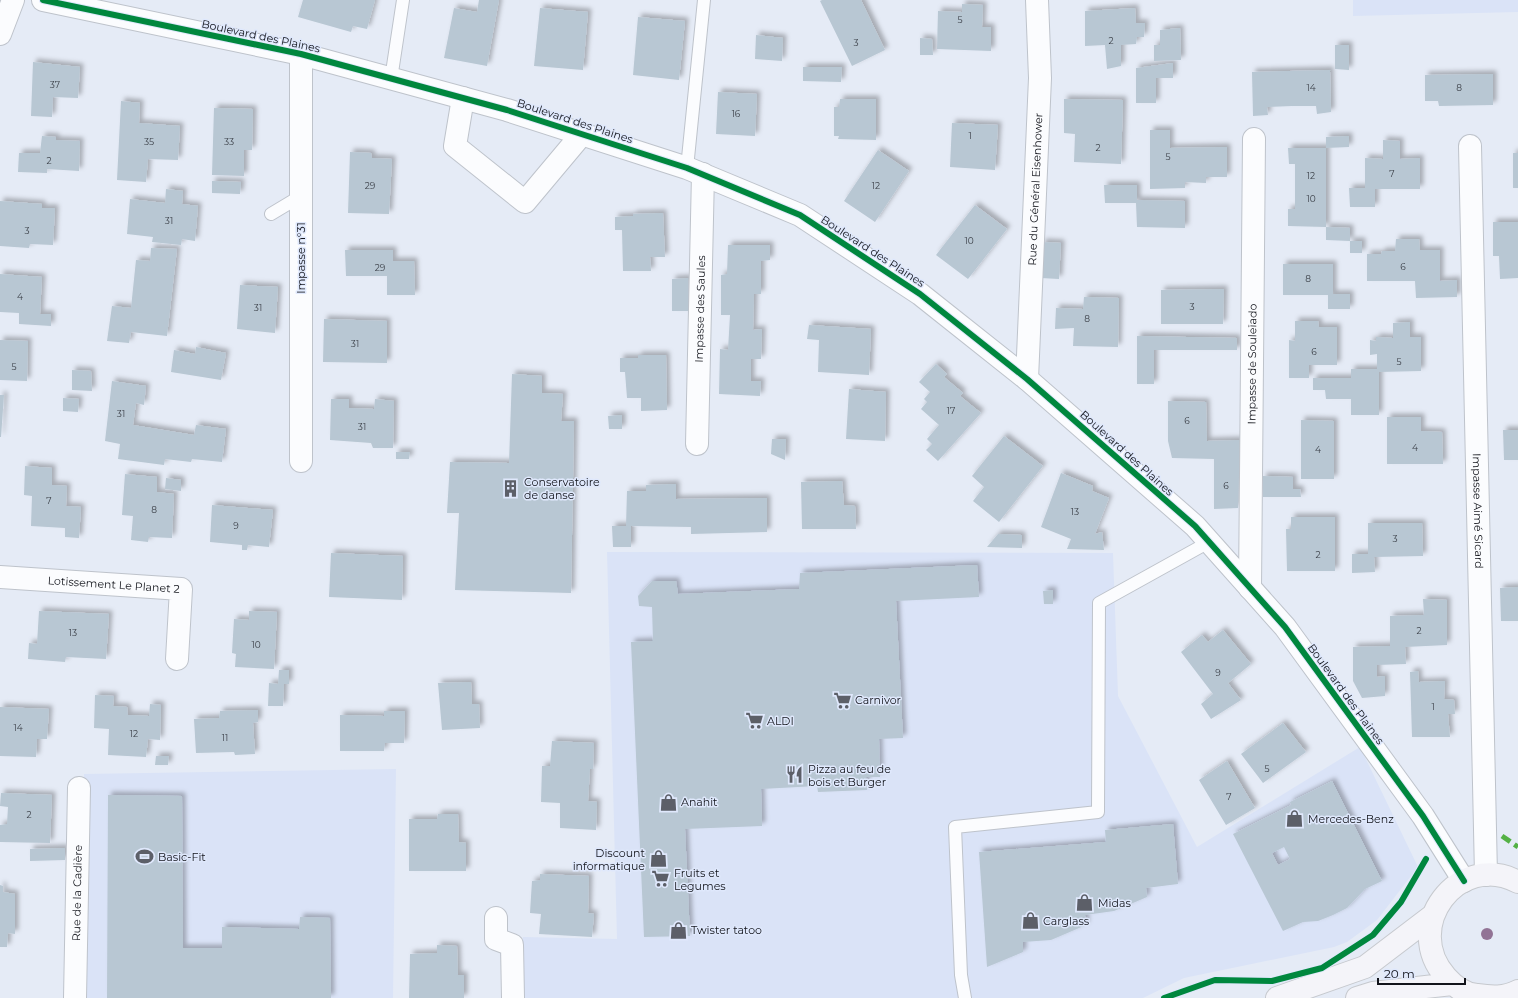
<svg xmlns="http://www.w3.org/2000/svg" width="1518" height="998" font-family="Montserrat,sans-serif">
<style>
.built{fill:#dae3f7}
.building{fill:#b8c7d3;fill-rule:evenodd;filter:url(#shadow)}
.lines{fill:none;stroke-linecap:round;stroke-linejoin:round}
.lane-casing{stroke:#bec3cb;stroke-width:14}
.street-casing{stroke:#bec3cb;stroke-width:24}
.primary-casing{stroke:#c6c9ce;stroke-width:24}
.lane{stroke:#fbfcfe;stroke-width:12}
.street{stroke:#fbfcfe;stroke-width:22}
.primary{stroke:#f4f4f9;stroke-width:22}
.quiet{stroke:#54b145;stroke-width:5;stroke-dasharray:10 5;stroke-linecap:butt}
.cycleway-casing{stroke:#dfe8fc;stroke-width:8}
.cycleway{stroke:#00873e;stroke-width:6}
.tree{fill:#927395}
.labels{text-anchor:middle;stroke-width:3;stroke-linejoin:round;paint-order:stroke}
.number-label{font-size:9px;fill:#3c4149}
.street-label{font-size:11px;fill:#12141b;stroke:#dfe8fc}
.poi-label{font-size:11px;fill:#12141b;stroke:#dfe8fc;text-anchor:start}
</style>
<defs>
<filter id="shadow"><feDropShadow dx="3.5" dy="-3.5" stdDeviation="2" flood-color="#0004"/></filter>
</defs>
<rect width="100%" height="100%" fill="#e5ebf6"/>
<path class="built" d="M1353,0H1518V12L1353,16Z
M607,552L1113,553L1118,696L1197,847L1360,747L1418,867L1377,920L1347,942L1334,947L1184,978L1143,998H520L523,937L617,939Z
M396,769L393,998H83L84,774Z"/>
<path class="building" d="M303,0H375L367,29L353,26L351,32L298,17Z
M479,0H499L487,66L444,58L454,8L477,12Z
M822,0H861L885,50L852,66L820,1Z
M962,4L983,5L982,27H991V51L937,49L938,11L962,12Z
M540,8L588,12L583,70L534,66Z
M1135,8L1136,23H1145L1144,37H1137L1136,44L1121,45V66L1107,69L1105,45L1085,46V11Z
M638,17L685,21L679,80L633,75Z
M1180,28L1181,60L1154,61V45H1160V30Z
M756,35L783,38L782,61L755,59Z
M920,38L932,39L933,55H920Z
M1335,45H1349V70L1335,69Z
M33,62L80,67L78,98L53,97L52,117L31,116Z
M1173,63V78H1156V103H1136V68Z
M803,67H842L841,82L803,81Z
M1330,70L1331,112L1317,114L1316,106H1292L1267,107L1268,115L1253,116L1252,72Z
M1493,74V105L1439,106L1438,101H1425V75Z
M718,92L757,94L755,136L716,134Z
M840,99H876V140L838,139L839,136H834V107H839Z
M1064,99L1123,100L1121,164L1074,162L1075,134L1064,133Z
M121,101L140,103L139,123L180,126L178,160L148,159L146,182L117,180Z
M214,108L253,109L252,150H244V176L212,175Z
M952,123L998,125L995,170L950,167Z
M1150,130H1170V148L1227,147V177H1206V183L1185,182V188L1150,189Z
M42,136L56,137V140L80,141L79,171L47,169V173L18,172L19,153H40Z
M1349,136V147L1326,148V137Z
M1383,140L1400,141V159L1420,158V189H1375V207H1350L1349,188H1365V158L1383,159Z
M1288,148H1326V227L1288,226V209H1295V164H1289Z
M878,150L909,171L875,222L844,201Z
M350,152L371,153L372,158L392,159L389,214L348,213Z
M1513,153H1518V188H1513Z
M212,181L241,182L240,194L212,193Z
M1104,185H1137V200L1185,201V228L1137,227L1136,203H1105Z
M166,189L183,191L182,204L198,206L195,241L182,239L181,245L152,242L153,237L127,234L130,199L165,203Z
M0,201L42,204V208H55L53,245L30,244L29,248L0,246Z
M975,205L1007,229L968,279L936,255Z
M663,213L665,257H650L651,271H623L622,230H615V217L633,216V214Z
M1493,222H1518V278L1500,279L1499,256H1493Z
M1326,227L1350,228V241L1326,240Z
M1396,239H1419L1420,250H1440V281L1457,280V297L1416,298L1415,281H1367V254H1381L1382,251H1395Z
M1350,241H1362V253H1350Z
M1042,242L1061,243L1059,279L1041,278Z
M728,245H770V260L761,261V294H754L753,330L762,329L761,359H751V381H761L760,396L719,394L720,349L728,350L730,315H721V275L727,274Z
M151,248L177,249L167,336L131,332L129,343L107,341L112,306L131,308L136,260L150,261Z
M345,250H393V261H414L415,295H387V276H346Z
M1283,264H1333V294H1350V309H1328V295H1283Z
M0,274L42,277L40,314H51V326L19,324V313L0,312Z
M688,278L689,311H672V279Z
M240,285L278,287L275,333L237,329Z
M1224,289L1223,324H1161V290Z
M1084,297L1119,298L1118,347L1073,346L1074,328L1055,329L1056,308L1083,309Z
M324,319L387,321V363L323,362Z
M1295,321H1318L1319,327H1337V365H1309V378H1289V340L1295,341Z
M1410,322V337H1421V371L1379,372V415H1351V399H1326L1325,390H1313V378H1351V369H1377V354L1370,355V340L1376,341V337L1393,338V323Z
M809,325L871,329L869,375L818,372L819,340L807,339Z
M1137,336L1237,338V350H1154V384H1137Z
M0,340L28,341L27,381L0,380Z
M196,347L226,353L221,380L171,372L174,350L195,354Z
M638,355H666L667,410L641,411V398H627L625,372H620V358H638Z
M936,364L947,374L944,377L963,393L960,396L981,413L938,461L926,450L932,444L927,439L939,425L921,409L927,402L924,399L930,392L919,382Z
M72,370L91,371L92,391L72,390Z
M512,374L542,376V393L563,394L561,421H574L571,593L455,590L459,513H447L450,462L509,463Z
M112,381L146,386L144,405L136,403L133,425L194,435L196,425L226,429L222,462L192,459L191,462L165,459L164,465L118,459L120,444L105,441Z
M849,389L886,392L885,441L846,439Z
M0,395H4L1,437H0Z
M63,398L79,399L78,412L63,411Z
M331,399H349V408L374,409L375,399L394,401L393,448H373L371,443L330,440Z
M1168,401L1206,402L1207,441L1240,440L1238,508L1214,509V459L1172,458L1168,441Z
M622,415V429H609L608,416Z
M1387,417H1421V431L1442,432L1443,464H1387Z
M1301,420L1334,421V479H1301Z
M1503,430H1518V460H1504Z
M1004,436L1043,466L999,522L973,501L984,487L972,476Z
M772,439H786L785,460L771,454Z
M396,452H410L409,459H396Z
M25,466L52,468V485L67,486L66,506L81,507L79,538L65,537V528L31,526L32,496L24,495Z
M1061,473L1093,486L1092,491L1109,498L1095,534L1102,532L1104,550L1067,549L1071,539L1041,527Z
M125,474L157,477V492L174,494L172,538L149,537L148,542L131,540L133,516L122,515Z
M1263,476L1293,477V489H1300L1301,497H1263Z
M166,478L181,480V491L165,489Z
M842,481L844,505L855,506L856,529H802L801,482Z
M676,484V499L767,498V532L691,534V527L631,526V547H613L612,526H626L627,491H646V485Z
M212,505L273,510L269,547L248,545L247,550H242V545L210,542Z
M1291,517H1335V571H1287L1286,529H1291Z
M1368,523H1422L1423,556L1374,557L1375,572L1352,573V554H1368Z
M998,534L1022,535V548L987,547Z
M331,553L403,556L402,600L329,597Z
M977,565L979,597L896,601L903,738L879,739L880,777H866L867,790L818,792L817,786L761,789L762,826L685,829L690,936L644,937L631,642L653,641L652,607L639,606L638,596L652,581H676L678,594L799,589L800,573Z
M1518,587V621H1501L1500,588Z
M1053,590V604H1044L1043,591Z
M1423,599L1447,600V645L1405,647L1406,664L1377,665V677L1385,676V696L1362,698L1353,681V647L1390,646V616L1424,615Z
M39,611L109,614L106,659L66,657L65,662L28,659L29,643L37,644Z
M249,611L277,612L274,669L235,667L236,654L232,653L234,619L249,620Z
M1223,630L1251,664L1228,683L1241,700L1211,719L1201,704L1213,694L1181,652L1202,635L1208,642Z
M279,670H289V684H284L283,706H268L269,683L278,684Z
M1418,671L1419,682L1445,681L1444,699L1454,700L1455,714H1448L1450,737H1412L1410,672Z
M471,682L472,704H479L480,728L442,730L438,683Z
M95,695L114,696L113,706L127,707L128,715L149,716L150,704L161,705L160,740L148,739L146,757L108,755L109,729L94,728Z
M0,707L49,709L47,739H37L36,757L0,756Z
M258,710V722L253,723L255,754L235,755L234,752L196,753L194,719L219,718L220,711Z
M384,711H405L404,743H385L384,751H340V715L384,716Z
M1283,723L1306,752L1263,783L1241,754Z
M552,741L594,743L593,769H590L588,801L597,802L596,830L560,828V803L541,802L542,766H550Z
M156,756H169L168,765H155Z
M1227,761L1255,808L1226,825L1199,780Z
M1332,781L1382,881L1365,889L1347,908L1333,915L1318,921L1303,922L1283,931L1233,834L1291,805L1290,802ZM1284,847L1290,859L1278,865L1272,853Z
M1,793L52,795L50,843L0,842V825L7,824L8,807L0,806Z
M108,795L182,796L183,948H222V927L299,929L300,917L330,918L331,998H107Z
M438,814H458L459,842L466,843V871H409V819H437Z
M1173,824L1178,884L1146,888L1147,897L1114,911L1085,915L1086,925L1051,940L1023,942V952L987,967L979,852L1106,842L1105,830Z
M65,848V860L30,861V849Z
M540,874L589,876L588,913L594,914L592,937L539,934L541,914L530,913L532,881L540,880Z
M0,885L3,886V892L15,894V934L8,933L7,947H0Z
M437,945L457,946L458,975H464V998H409L410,954L437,953Z"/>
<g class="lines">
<defs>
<path id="lane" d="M391,79L403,0
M687,168L704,0
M271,214L301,196
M965,998L961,975L955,827L1098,812L1099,603L1209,542"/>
<g id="street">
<path d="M43,0L301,54L507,110L687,168L800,215L920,294L1027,379L1195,526L1285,627L1423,816L1464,881"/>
<path d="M0,34L13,0"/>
<path d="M463,98L455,146L525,202L582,134"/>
<path id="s1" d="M1470,146L1486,875"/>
<path id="s2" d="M1027,379L1040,78L1037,0"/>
<path id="s3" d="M697,444L703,174"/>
<path d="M301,461V54"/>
<path id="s4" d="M0,577L181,589L177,659"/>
<path id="s5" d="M1250,588L1254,139"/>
<path d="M496,918V939L512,945L513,998"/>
<path id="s6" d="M75,998L79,788"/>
</g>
<path id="primary" d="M1518,882C1458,850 1401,927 1446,977C1454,986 1464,994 1477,995C1491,997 1505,998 1518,991
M1277,998L1365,967L1432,916
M1357,998L1373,993L1452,984"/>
</defs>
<use href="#lane" class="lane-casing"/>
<use href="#street" class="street-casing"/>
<use href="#primary" class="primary-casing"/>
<use href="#lane" class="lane"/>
<use href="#street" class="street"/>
<use href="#primary" class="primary"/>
<path class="quiet" d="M1502,836L1518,847"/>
<defs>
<path id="cycleway" d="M43,0L301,54L507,110L687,168L800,215L920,294L1027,379L1195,526L1285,627L1423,816L1464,881
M1164,998L1215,980L1272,981L1322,968L1373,935L1401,902L1426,859"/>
</defs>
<use href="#cycleway" class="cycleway-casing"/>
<use href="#cycleway" class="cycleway"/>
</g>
<circle class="tree" cx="1487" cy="934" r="6"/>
<defs>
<symbol id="building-bare" viewBox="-9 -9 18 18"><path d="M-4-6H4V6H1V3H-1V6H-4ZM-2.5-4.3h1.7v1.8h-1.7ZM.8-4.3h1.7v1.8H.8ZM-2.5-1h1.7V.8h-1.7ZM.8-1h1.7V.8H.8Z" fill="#5c5f68" stroke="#dfe8fc" stroke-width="2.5" paint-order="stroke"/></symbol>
<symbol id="supermarket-bare" viewBox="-9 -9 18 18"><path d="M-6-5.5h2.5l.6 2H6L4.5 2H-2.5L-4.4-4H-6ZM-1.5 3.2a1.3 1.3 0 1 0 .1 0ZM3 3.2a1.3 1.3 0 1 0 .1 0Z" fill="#5c5f68" stroke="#dfe8fc" stroke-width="2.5" paint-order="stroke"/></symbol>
<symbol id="restaurant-bare" viewBox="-9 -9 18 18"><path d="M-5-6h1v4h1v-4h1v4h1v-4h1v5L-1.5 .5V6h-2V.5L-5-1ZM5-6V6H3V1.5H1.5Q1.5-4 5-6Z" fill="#5c5f68" stroke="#dfe8fc" stroke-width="2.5" paint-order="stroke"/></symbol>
<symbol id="shop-bare" viewBox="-9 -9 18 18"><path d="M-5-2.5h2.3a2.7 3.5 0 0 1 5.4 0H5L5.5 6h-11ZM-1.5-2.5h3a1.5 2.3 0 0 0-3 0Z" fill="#5c5f68" stroke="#dfe8fc" stroke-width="2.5" paint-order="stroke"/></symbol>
<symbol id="stadium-bare" viewBox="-9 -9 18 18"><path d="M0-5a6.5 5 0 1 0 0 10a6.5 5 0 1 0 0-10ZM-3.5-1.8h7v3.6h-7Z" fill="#5c5f68" stroke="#dfe8fc" stroke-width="2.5" paint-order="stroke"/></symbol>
</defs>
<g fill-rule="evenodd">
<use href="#building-bare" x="498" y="476" width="25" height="25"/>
<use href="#supermarket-bare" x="830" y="688" width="25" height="25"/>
<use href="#supermarket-bare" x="742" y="708" width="25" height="25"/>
<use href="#restaurant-bare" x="782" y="762" width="25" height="25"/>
<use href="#shop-bare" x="656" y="790" width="25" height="25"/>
<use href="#shop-bare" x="1282" y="806" width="25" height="25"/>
<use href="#stadium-bare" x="132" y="844" width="25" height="25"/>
<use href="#shop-bare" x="646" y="846" width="25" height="25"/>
<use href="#supermarket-bare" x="648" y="866" width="25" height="25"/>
<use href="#shop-bare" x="1072" y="890" width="25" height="25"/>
<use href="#shop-bare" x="1018" y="908" width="25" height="25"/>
<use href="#shop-bare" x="666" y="918" width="25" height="25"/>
</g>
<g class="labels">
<g class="number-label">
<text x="960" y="23">5</text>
<text x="1111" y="44">2</text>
<text x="856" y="46">3</text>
<text x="55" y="88">37</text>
<text x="1311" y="91">14</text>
<text x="1459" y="91">8</text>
<text x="736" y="117">16</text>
<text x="970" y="139">1</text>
<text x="149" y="145">35</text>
<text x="229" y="145">33</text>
<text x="1098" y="151">2</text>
<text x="1168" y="160">5</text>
<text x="49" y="164">2</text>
<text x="1392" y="177">7</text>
<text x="1311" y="179">12</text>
<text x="370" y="189">29</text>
<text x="876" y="189">12</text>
<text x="1311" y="202">10</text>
<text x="169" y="224">31</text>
<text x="27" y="234">3</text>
<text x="969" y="244">10</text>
<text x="1403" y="270">6</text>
<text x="380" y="271">29</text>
<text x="1308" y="282">8</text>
<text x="20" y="300">4</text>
<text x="1192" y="310">3</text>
<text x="258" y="311">31</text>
<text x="1087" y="322">8</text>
<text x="355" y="347">31</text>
<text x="1314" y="355">6</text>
<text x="1399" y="365">5</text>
<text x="14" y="370">5</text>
<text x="951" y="414">17</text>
<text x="121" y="417">31</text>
<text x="1187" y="424">6</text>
<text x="362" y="430">31</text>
<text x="1415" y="451">4</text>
<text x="1318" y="453">4</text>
<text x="1226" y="489">6</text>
<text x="49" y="504">7</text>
<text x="154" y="513">8</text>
<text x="1075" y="515">13</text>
<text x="236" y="529">9</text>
<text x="1395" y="542">3</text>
<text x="1318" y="558">2</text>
<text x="1419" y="634">2</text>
<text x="73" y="636">13</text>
<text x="256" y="648">10</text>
<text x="1218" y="676">9</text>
<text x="1433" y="710">1</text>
<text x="18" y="731">14</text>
<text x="134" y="737">12</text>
<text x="225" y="741">11</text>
<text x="1267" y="772">5</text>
<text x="1229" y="800">7</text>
<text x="29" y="818">2</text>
</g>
<g class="street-label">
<text transform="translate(261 36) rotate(12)" y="4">Boulevard des Plaines</text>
<text transform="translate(575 121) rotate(18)" y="4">Boulevard des Plaines</text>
<text dy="4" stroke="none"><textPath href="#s2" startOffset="190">Rue du Général Eisenhower</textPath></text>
<text transform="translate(873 251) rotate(33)" y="4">Boulevard des Plaines</text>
<text transform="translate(301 258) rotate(-90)" y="4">Impasse n°31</text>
<text dy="4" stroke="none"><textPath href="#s3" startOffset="135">Impasse des Saules</textPath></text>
<text dy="4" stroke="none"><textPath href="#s5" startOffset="224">Impasse de Souleïado</textPath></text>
<text transform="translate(1127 453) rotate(42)" y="4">Boulevard des Plaines</text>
<text dy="4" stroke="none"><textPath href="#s1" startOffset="365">Impasse Aimé Sicard</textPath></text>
<text dy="4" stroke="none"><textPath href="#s4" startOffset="114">Lotissement Le Planet 2</textPath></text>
<text transform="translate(1346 694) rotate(54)" y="4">Boulevard des Plaines</text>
<text dy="4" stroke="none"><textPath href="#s6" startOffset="105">Rue de la Cadière</textPath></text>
</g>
<g class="poi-label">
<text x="524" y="486">Conservatoire<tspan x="524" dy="13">de danse</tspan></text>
<text x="855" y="704">Carnivor</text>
<text x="767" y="725">ALDI</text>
<text x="808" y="773">Pizza au feu de<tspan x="808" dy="13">bois et Burger</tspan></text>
<text x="681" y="806">Anahit</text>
<text x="1308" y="823">Mercedes-Benz</text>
<text x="645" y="857" text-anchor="end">Discount<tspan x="645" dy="13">informatique</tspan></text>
<text x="158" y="861">Basic-Fit</text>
<text x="674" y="877">Fruits et<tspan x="674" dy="13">Legumes</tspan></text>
<text x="1098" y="907">Midas</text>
<text x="1043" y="925">Carglass</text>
<text x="691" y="934">Twister tatoo</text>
</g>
</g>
<path d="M1378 978v6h87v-6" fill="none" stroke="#12141b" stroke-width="2"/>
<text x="1384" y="978" font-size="12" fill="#12141b" stroke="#dfe8fc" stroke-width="3" paint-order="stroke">20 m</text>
</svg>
